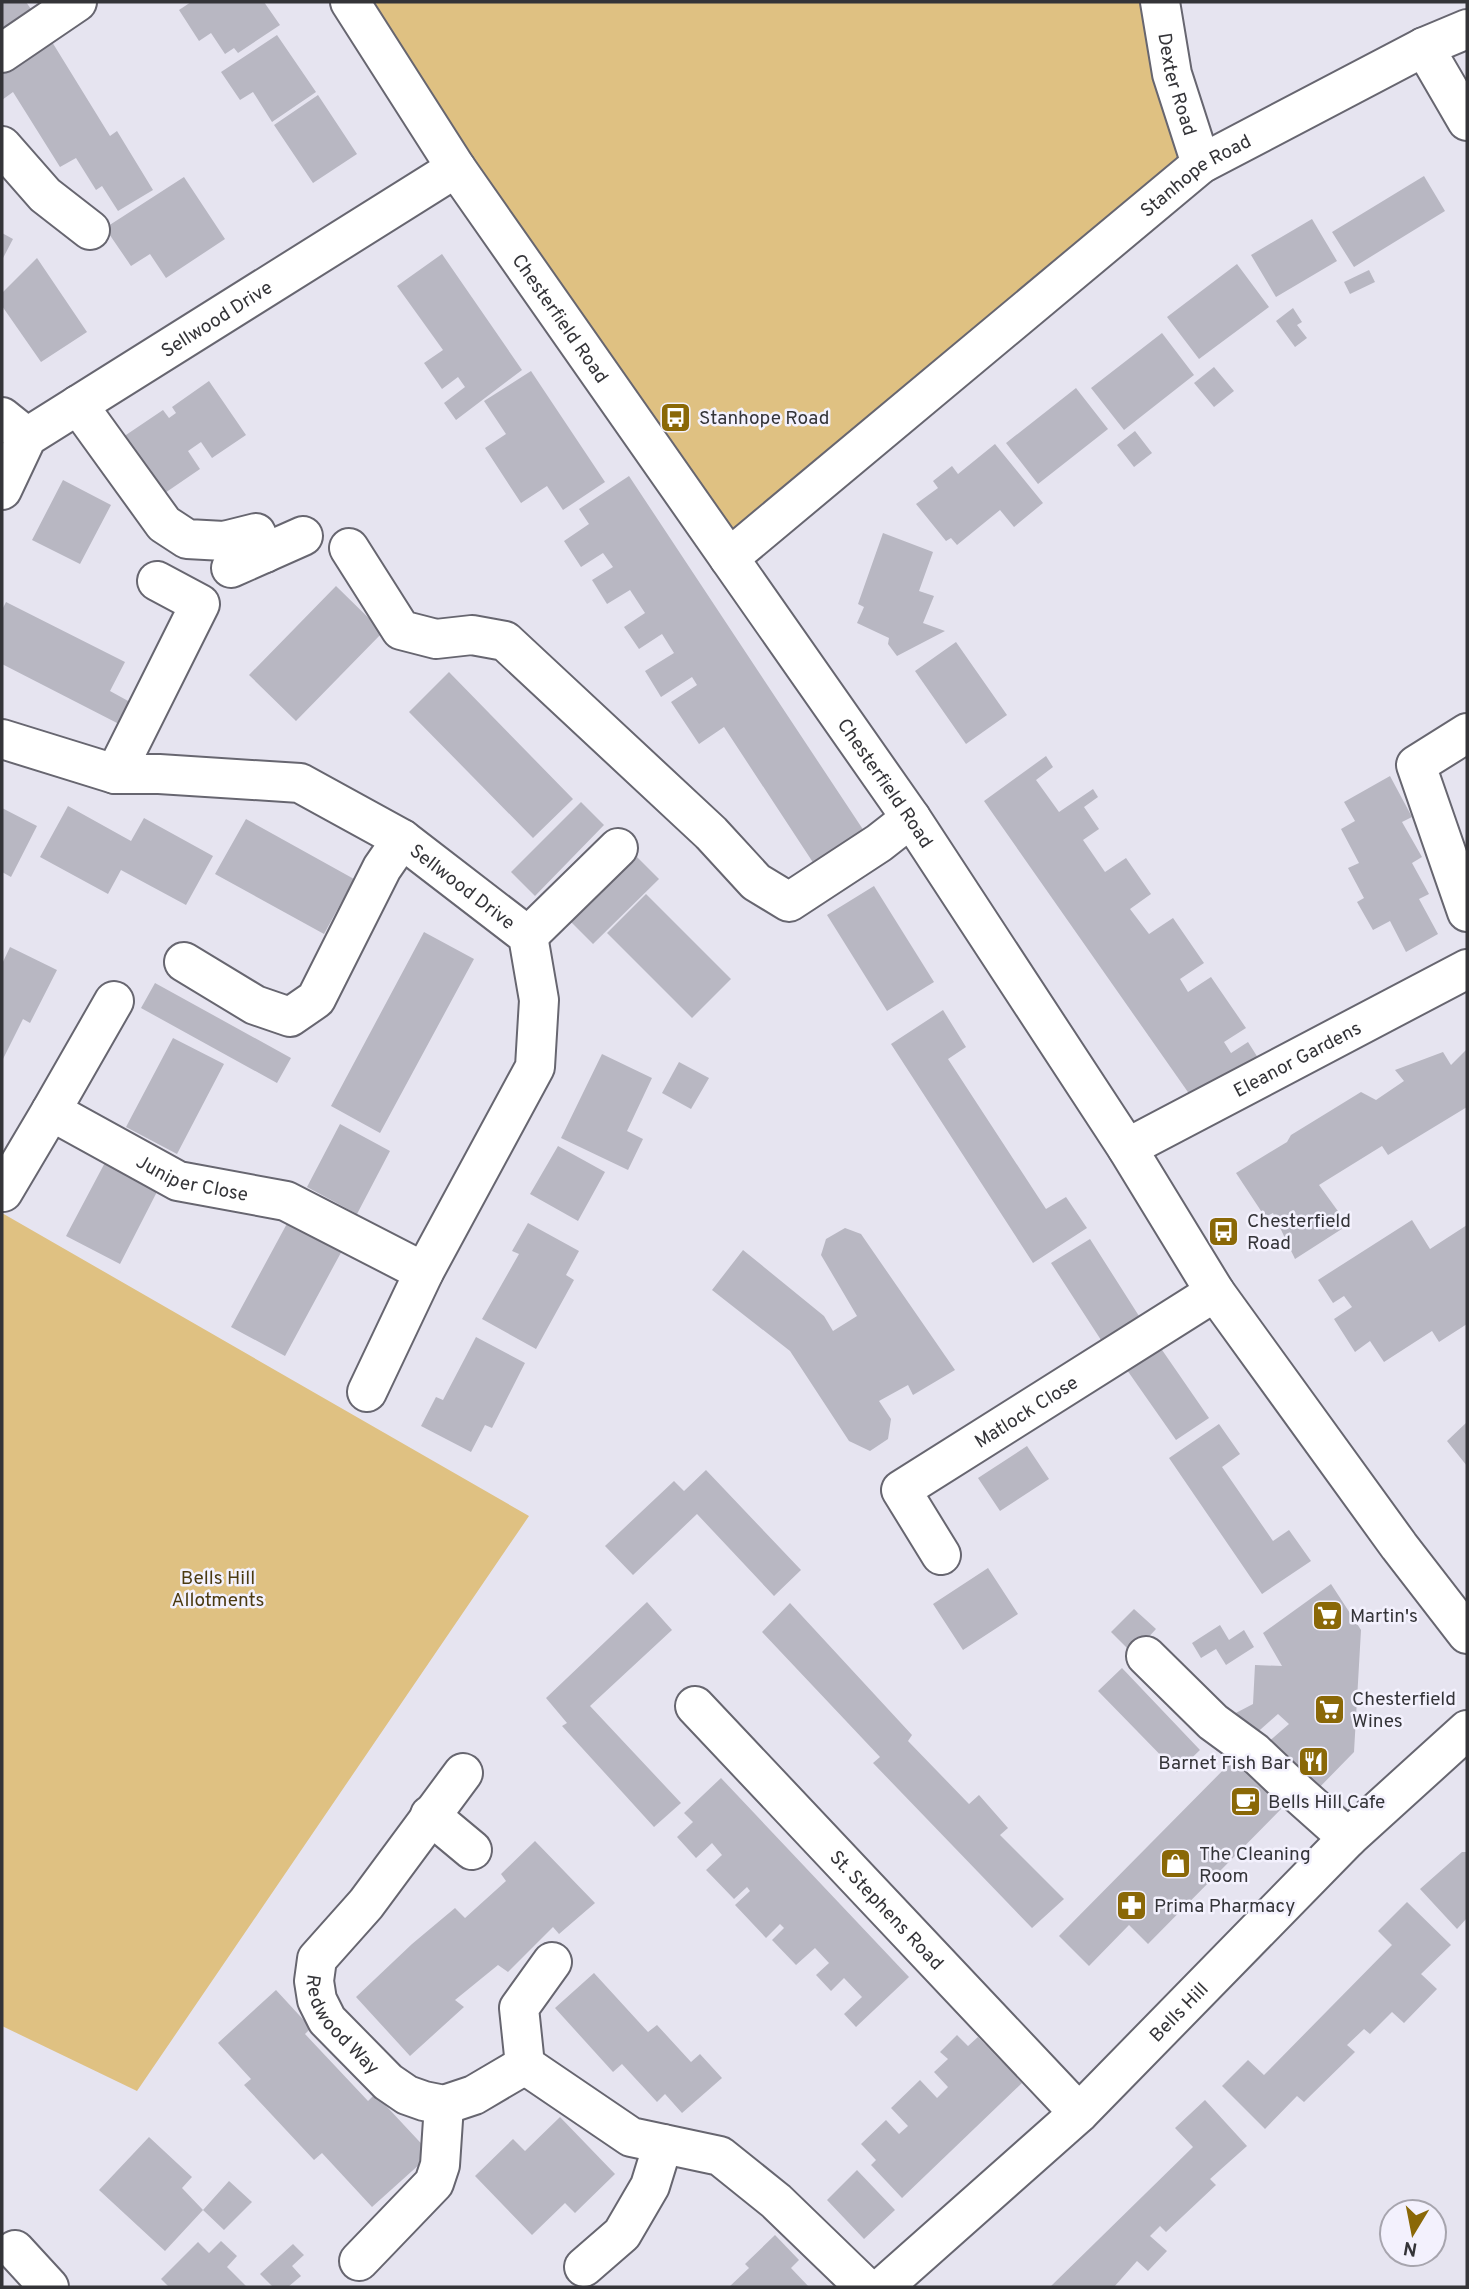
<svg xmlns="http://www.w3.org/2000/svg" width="1469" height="2289" font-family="Overpass,sans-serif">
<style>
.green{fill:#dfc182}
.building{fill:#b8b7c2}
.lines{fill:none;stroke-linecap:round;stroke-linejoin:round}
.minor-casing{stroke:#676670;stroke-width:42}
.minor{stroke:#fff;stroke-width:38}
.labels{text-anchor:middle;stroke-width:5;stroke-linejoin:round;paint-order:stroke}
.street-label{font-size:19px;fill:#343438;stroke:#f3f1fd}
.poi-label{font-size:19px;fill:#343438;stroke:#f3f1fd;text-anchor:start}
.park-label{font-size:19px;fill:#4b3a10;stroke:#f3f1fd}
</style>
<rect width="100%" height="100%" fill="#e6e4f0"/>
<path class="green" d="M350,2H1180L1201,164L729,558Z
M2,1213L529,1516L137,2091L2,2026Z"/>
<path class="building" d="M2,2H26L31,9L2,29Z
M191,2H264L280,25L238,53L234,48L225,54L211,33L199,41L179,10Z
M277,35L316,92L272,122L253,92L240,100L221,72Z
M49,37L110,136L117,131L153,190L118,211L102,186L96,190L76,158L60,167L13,92L2,100V66Z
M318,95L357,154L313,183L274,125Z
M1424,176L1445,211L1354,267L1332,232Z
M184,177L225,239L166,278L150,254L131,266L105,228Z
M1312,219L1337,261L1276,297L1251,255Z
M2,233L13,239L2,260Z
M442,254L522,370L456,420L444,403L465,387L458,377L442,389L424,363L443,350L397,286Z
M37,258L87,332L41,362L2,306V293Z
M1237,264L1269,307L1199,359L1167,317Z
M1369,270L1375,282L1350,294L1344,282Z
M1293,308L1302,322L1297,325L1307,338L1295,347L1276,321Z
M1162,333L1194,375L1124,430L1091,388Z
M1214,367L1234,391L1214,407L1194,383Z
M531,371L605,482L563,510L547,486L521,503L485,448L506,434L484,401Z
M209,381L246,435L212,458L201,442L188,451L200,469L162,495L123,437L163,410L169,418L176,413L172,407Z
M1076,388L1108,429L1038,484L1006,443Z
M1135,431L1152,453L1134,467L1117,445Z
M995,444L1043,503L1014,527L1000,510L957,545L951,538L946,541L916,504L938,488L933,481L952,466L958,474Z
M629,476L864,831L814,864L724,727L699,744L671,702L697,685L692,677L661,697L645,671L674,653L662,634L639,649L624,627L645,613L630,590L607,604L592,580L613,567L603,553L581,567L564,541L589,524L579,509Z
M63,480L111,505L80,564L32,540Z
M883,533L933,552L919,591L934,596L923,623L945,631L897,656L888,644L889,638L857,623L864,607L858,604Z
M336,586L383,632L296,721L249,675Z
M6,602L125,662L110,691L130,702L119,724L2,664V610Z
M956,642L1007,715L966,744L915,671Z
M449,672L573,799L533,838L409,712Z
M1046,756L1053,767L1036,780L1059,812L1093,789L1098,797L1084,807L1099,829L1083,840L1105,872L1126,858L1151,894L1130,909L1149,934L1173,918L1204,963L1180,979L1188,992L1211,977L1246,1028L1224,1042L1231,1053L1248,1042L1260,1061L1197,1105L984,801Z
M1390,776L1412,817L1402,822L1422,857L1412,863L1429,894L1419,899L1438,934L1406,952L1390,921L1373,930L1357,902L1364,898L1348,868L1359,863L1341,829L1355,821L1344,802Z
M581,802L604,825L535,896L511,872Z
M68,806L131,841L144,818L213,856L186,905L121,870L108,894L40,857Z
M2,808L37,826L11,877L2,872Z
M246,819L354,879L324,934L215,874Z
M637,857L659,879L593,944L571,922Z
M874,886L934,982L887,1011L827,915Z
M646,894L731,979L692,1018L607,933Z
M424,932L474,959L380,1133L331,1106Z
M10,947L57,970L30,1023L23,1019L2,1061V964Z
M155,983L291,1058L277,1083L141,1008Z
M943,1010L966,1047L948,1059L1046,1209L1066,1197L1087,1228L1033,1263L891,1044Z
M173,1038L224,1064L177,1154L126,1127Z
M1467,1049V1107L1388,1155L1382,1146L1319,1185L1348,1225L1295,1259L1273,1213L1265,1217L1236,1173L1287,1142L1291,1135L1361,1092L1376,1100L1404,1081L1395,1070L1443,1052L1451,1065Z
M602,1054L652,1078L627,1131L643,1139L628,1170L561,1138Z
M679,1062L709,1078L691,1109L662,1093Z
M340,1124L390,1151L357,1214L307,1187Z
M558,1146L605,1172L578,1221L530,1194Z
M109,1155L162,1182L120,1264L66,1236Z
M290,1218L344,1247L285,1356L231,1327Z
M1412,1220L1430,1249L1467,1225V1324L1439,1342L1432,1331L1384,1362L1370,1341L1355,1352L1334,1319L1352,1307L1344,1296L1333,1303L1318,1280Z
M528,1223L579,1251L566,1275L574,1280L536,1349L482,1319L519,1254L512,1251Z
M845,1228L861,1234L955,1370L913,1395L908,1385L879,1401L891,1419L888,1439L870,1451L849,1441L790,1351L712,1290L743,1250L824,1316L833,1331L857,1316L821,1255L826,1239Z
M1090,1239L1139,1316L1101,1340L1051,1263Z
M476,1337L525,1363L492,1428L485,1425L471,1452L421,1426L436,1397L443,1400Z
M1160,1347L1209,1418L1176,1440L1127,1370Z
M1467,1422V1466L1447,1441Z
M1219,1424L1240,1454L1222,1467L1273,1541L1289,1530L1311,1561L1262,1594L1169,1458Z
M1027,1446L1049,1479L1000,1511L978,1478Z
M706,1470L801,1570L774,1596L697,1514L633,1575L605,1546L674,1481L684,1491Z
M988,1568L1018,1614L963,1650L933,1604Z
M1331,1584L1361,1630L1354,1752L1314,1793L1266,1744L1289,1724L1278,1714L1252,1737L1232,1715L1253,1704L1255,1665L1282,1666L1263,1633Z
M647,1602L672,1630L590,1706L681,1803L654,1827L562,1726L567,1723L546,1698Z
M790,1603L912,1735L908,1741L969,1804L979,1795L1008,1828L1000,1835L1064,1899L1032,1928L873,1763L880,1757L762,1632Z
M1134,1609L1156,1629L1133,1654L1111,1632Z
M1220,1625L1229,1640L1244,1630L1254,1647L1226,1665L1216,1649L1201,1658L1192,1643Z
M1122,1668L1200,1750L1177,1772L1098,1691Z
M1238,1755L1287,1803L1148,1944L1129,1925L1089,1966L1059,1936Z
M721,1778L909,1977L856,2027L844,2014L862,1997L844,1978L831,1991L816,1975L829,1963L815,1948L796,1965L772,1940L784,1928L780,1924L766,1938L735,1905L750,1891L747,1887L734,1899L706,1870L722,1855L712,1843L696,1858L677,1837L693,1822L684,1813Z
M535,1841L595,1903L559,1934L553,1927L508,1972L498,1965L455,2000L464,2007L410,2056L356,1997L412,1944L455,1908L465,1918L506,1881L501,1874Z
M1462,1852H1467V1918L1457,1929L1420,1889Z
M1407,1902L1451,1945L1421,1974L1437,1989L1404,2023L1392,2012L1370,2034L1364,2029L1347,2045L1355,2052L1304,2102L1297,2096L1265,2129L1222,2086L1248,2060L1264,2075L1392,1945L1378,1931Z
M594,1973L648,2032L657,2025L691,2062L700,2054L722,2078L682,2113L665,2094L657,2102L622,2064L613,2072L555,2008Z
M276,1990L311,2028L305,2034L368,2101L375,2094L431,2154L372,2207L322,2153L314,2160L244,2085L251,2079L218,2043Z
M957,2035L968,2046L978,2037L1022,2083L902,2198L871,2165L876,2160L861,2144L886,2120L899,2134L908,2126L891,2108L920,2080L937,2098L948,2087L934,2072L948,2059L940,2052Z
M1205,2100L1247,2146L1210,2179L1216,2185L1166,2232L1160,2226L1150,2236L1167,2251L1148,2271L1137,2261L1114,2287H1050L1193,2147L1175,2128Z
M560,2117L615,2174L575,2213L565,2203L532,2235L475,2176L513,2139L525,2151Z
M149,2137L192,2177L182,2188L203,2210L165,2251L99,2190Z
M857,2170L895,2210L864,2239L827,2200Z
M229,2181L252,2202L224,2230L203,2210Z
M775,2235L799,2260L791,2268L809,2287H729L749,2268L745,2264Z
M221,2241L237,2256L227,2267L247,2287H169L161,2279L198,2242L209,2253Z
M293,2244L304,2255L292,2266L301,2276L288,2287H273L260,2274Z"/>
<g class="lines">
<defs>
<g id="minor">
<path id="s1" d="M350,2L456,168L911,818L1127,1148L1215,1292L1399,1546L1467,1634"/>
<path id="s2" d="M1160,2L1172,74L1201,164"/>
<path d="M1424,47L1467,121"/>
<path d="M2,53L77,2"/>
<path d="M2,146L45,195L90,230"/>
<path d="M78,405L164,524L187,539L224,541L256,533L265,553"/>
<path d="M2,417L27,437"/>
<path id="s3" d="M2,490L27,437L456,168"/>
<path d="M349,548L401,630L436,639L472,635L505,641L711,833L756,882L789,902L879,843L911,818"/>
<path id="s4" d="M729,558L1201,164L1424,47L1467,29"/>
<path d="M231,568L303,536"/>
<path d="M1467,733L1416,765L1467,912"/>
<path id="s5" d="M2,739L115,774H159L300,783L402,839L528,936L539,1000L535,1067L424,1272L367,1392"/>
<path d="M115,774L200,604L157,581"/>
<path d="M528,936L618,848"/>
<path d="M184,962L255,1005L290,1017L316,999L382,868L402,839"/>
<path d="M51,1111L114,1001"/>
<path id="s6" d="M1127,1148L1467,969"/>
<path id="s7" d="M3,1192L51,1111L178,1181L286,1201L424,1272"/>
<path id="s8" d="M941,1555L901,1490L1215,1292"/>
<path d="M1146,1656L1213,1722L1254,1752L1293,1789L1348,1838"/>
<path id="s9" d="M695,1706L1079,2113"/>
<path id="s10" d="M463,1773L366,1904L317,1959L314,1981L317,2000L327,2020L388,2082L407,2095L424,2101L444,2105L474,2095L525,2065"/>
<path d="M430,1815L472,1850"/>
<path d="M552,1962L519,2008L525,2065L631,2137L720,2156L776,2201L865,2287"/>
<path d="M15,2250L49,2287"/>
<path d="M359,2261L434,2183L440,2165L444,2105"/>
<path d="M584,2267L622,2234L650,2186L663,2144"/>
<path id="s11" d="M883,2287L1079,2113L1348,1838L1467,1730"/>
</g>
</defs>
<use href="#minor" class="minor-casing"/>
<use href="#minor" class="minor"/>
</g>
<defs>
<symbol id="bus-square" viewBox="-11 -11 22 22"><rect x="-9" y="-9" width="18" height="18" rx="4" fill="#8a6807" stroke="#f3f1fd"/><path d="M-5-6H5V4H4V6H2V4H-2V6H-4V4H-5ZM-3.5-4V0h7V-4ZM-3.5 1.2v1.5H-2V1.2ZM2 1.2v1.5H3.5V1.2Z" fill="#fff"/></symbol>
<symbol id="supermarket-square" viewBox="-11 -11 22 22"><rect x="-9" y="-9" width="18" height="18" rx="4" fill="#8a6807" stroke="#f3f1fd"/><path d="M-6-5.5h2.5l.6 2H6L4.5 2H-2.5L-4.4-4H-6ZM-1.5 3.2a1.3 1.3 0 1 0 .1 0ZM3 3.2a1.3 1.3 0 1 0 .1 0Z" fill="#fff"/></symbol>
<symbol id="restaurant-square" viewBox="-11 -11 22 22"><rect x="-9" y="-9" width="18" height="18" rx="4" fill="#8a6807" stroke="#f3f1fd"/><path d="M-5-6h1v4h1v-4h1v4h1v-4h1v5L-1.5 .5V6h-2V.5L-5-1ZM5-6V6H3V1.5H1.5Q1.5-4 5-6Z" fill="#fff"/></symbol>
<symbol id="cafe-square" viewBox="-11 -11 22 22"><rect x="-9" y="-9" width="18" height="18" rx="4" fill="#8a6807" stroke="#f3f1fd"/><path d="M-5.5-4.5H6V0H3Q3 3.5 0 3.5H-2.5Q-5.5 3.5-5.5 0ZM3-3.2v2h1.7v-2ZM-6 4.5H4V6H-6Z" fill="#fff"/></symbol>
<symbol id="shop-square" viewBox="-11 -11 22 22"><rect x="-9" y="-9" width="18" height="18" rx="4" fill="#8a6807" stroke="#f3f1fd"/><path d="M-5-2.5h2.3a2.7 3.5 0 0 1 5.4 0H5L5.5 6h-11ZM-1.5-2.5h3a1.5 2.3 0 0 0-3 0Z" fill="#fff"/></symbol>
<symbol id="pharmacy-square" viewBox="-11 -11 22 22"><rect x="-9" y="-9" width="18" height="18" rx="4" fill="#8a6807" stroke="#f3f1fd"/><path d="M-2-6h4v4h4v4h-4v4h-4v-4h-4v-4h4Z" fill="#fff"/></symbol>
</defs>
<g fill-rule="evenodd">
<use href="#bus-square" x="658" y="400" width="35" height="35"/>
<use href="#bus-square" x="1206" y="1214" width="35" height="35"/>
<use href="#supermarket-square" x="1310" y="1598" width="35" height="35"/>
<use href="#supermarket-square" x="1312" y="1692" width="35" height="35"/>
<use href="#restaurant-square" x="1296" y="1744" width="35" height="35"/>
<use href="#cafe-square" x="1228" y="1784" width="35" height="35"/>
<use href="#shop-square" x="1158" y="1846" width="35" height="35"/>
<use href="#pharmacy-square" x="1114" y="1888" width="35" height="35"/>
</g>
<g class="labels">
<g class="street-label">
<text dy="7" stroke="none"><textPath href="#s2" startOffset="84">Dexter Road</textPath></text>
<text dy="7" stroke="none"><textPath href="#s4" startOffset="604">Stanhope Road</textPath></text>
<text dy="7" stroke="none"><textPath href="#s3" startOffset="282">Sellwood Drive</textPath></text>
<text dy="7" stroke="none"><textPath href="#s1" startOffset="380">Chesterfield Road</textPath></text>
<text dy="7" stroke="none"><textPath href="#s1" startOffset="947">Chesterfield Road</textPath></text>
<text dy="7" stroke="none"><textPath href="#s5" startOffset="497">Sellwood Drive</textPath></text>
<text dy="7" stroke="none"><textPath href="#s6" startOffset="192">Eleanor Gardens</textPath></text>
<text dy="7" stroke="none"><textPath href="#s7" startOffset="252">Juniper Close</textPath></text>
<text dy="7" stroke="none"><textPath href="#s8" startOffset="224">Matlock Close</textPath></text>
<text dy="7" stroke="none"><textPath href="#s9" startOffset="280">St. Stephens Road</textPath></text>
<text dy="7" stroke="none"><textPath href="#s11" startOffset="404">Bells Hill</textPath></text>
<text dy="7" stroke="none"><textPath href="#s10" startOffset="312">Redwood Way</textPath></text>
</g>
<g class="poi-label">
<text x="699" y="424">Stanhope Road</text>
<text x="1247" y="1227">Chesterfield<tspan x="1247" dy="22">Road</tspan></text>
<text x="1350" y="1622">Martin's</text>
<text x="1352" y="1705">Chesterfield<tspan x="1352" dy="22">Wines</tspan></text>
<text x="1291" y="1769" text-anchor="end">Barnet Fish Bar</text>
<text x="1268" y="1808">Bells Hill Cafe</text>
<text x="1199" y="1860">The Cleaning<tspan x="1199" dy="22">Room</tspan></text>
<text x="1154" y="1912">Prima Pharmacy</text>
</g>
<g class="park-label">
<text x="218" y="1584">Bells Hill<tspan x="218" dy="22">Allotments</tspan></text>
</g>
</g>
<rect width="1469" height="2289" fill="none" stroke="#343438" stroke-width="7"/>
<g transform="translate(1413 2233) rotate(190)"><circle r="33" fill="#f3f1fd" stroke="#a7a5ae" stroke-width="2"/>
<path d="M0-5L12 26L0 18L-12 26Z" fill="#8a6807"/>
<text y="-10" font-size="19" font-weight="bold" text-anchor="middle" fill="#343438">N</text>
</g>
</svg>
